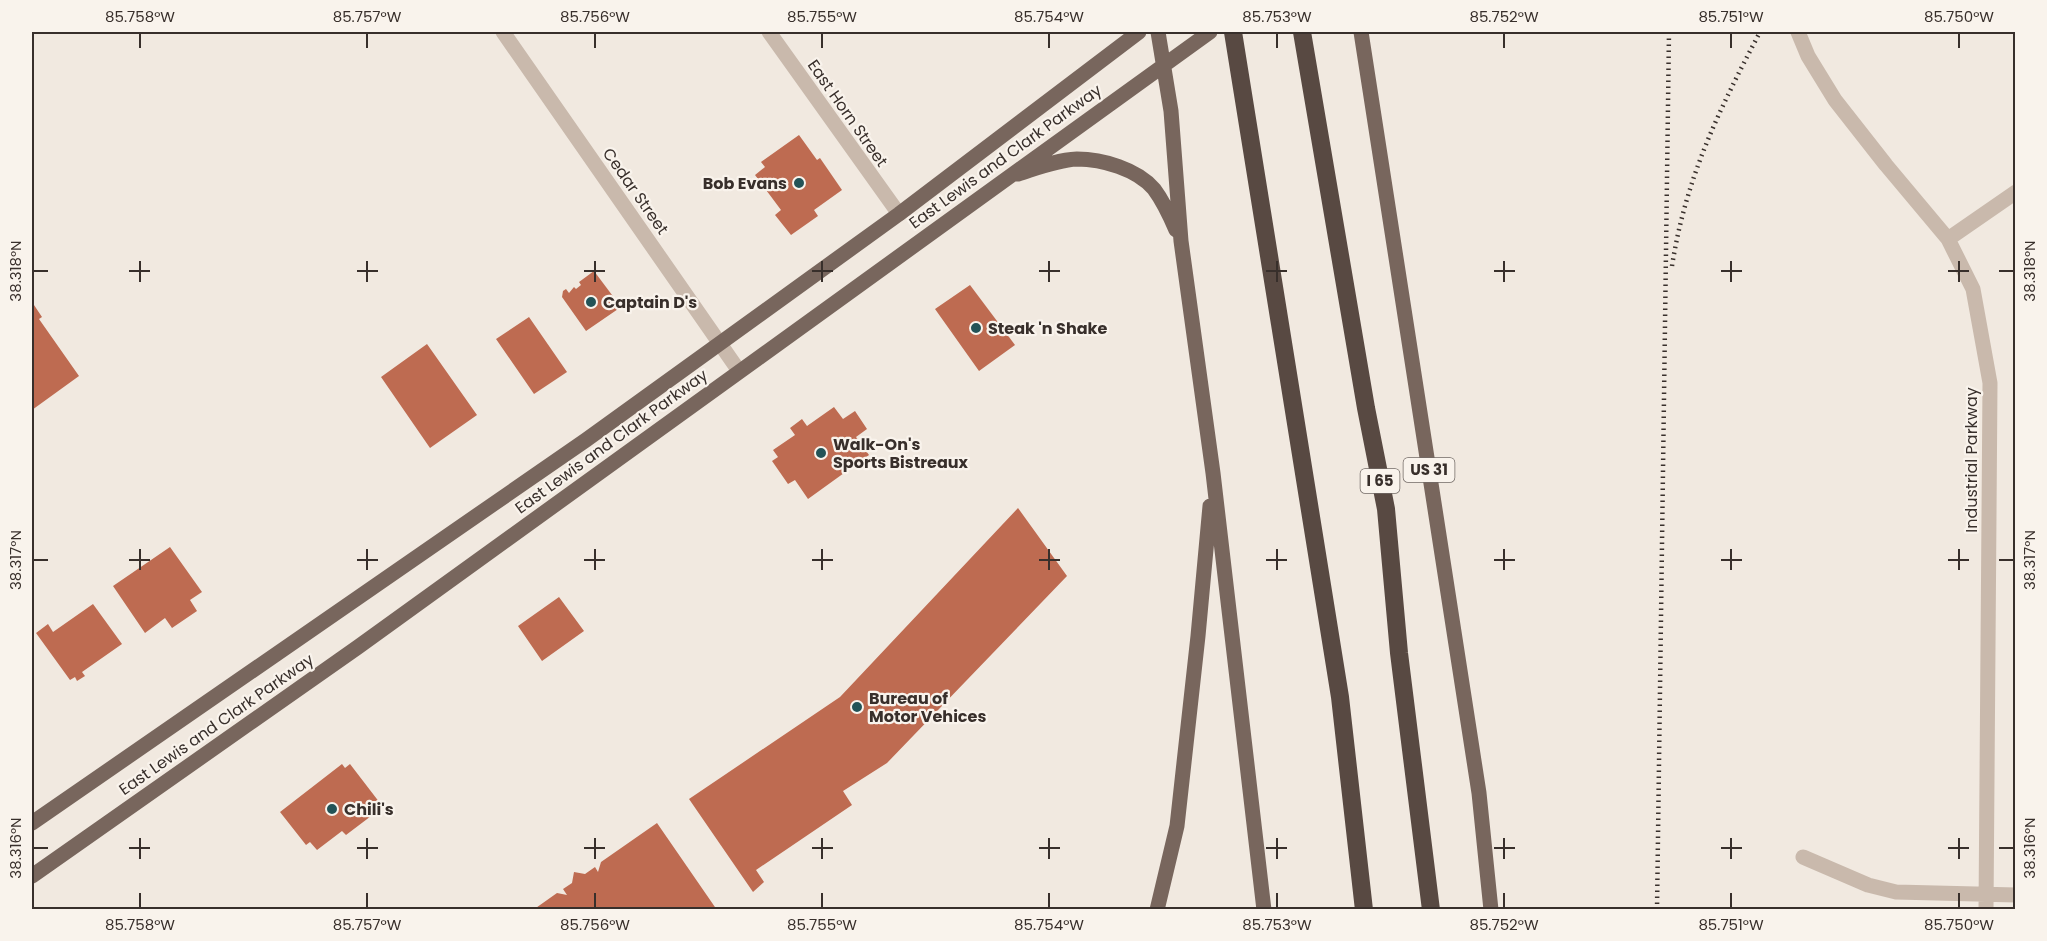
<svg xmlns="http://www.w3.org/2000/svg" width="2047" height="941" font-family="Poppins,sans-serif">
<style>
.building{fill:#be6b51}
.lines{fill:none;stroke-linecap:round;stroke-linejoin:round}
.minor{stroke:#c9b9ac;stroke-width:15}
.primary{stroke:#78665d;stroke-width:15}
.motorway{stroke:#584942;stroke-width:18}
.rail{stroke:#382f2b;stroke-width:4.5;stroke-dasharray:1.5 4.5;stroke-linecap:butt}
.ticks{fill:none;stroke:#382f2b;stroke-width:2}
.poi-dot{fill:#235357;stroke:#f9f3ec;stroke-width:2}
.labels{text-anchor:middle;stroke-width:4.5;stroke-linejoin:round;paint-order:stroke}
.shield{fill:#f9f3ec;stroke:#726a65;stroke-width:1.5}
.shield-label{font-size:15px;font-weight:bold;fill:#382f2b}
.street-label{font-size:16px;fill:#382f2b;stroke:#f9f3ec}
.poi-label{font-size:16px;font-weight:bold;fill:#382f2b;stroke:#f9f3ec;text-anchor:start}
.neatline{fill:none;stroke:#382f2b;stroke-width:2}
.ticks-label{font-size:15px;text-anchor:middle;fill:#382f2b}
</style>
<rect width="100%" height="100%" fill="#f1e9e0"/>
<path class="building" d="M799,135L817,160L820,158L842,190L814,210L818,216L791,235L775,215L781,210L755,175L765,167L761,162Z
M594,271L621,307L586,331L562,297L563,291L566,289L569,293L574,287L576,289L581,285L579,282Z
M970,285L1015,345L979,371L935,309Z
M32,302L42,317L39,319L79,376L32,410Z
M529,317L567,372L534,394L496,339Z
M427,344L477,415L430,448L381,377Z
M834,407L843,419L855,411L867,429L856,437L869,455L808,499L795,480L788,484L772,461L778,457L773,450L795,435L790,428L802,419L807,426Z
M1018,508L1067,576L887,763L843,791L852,805L756,870L764,882L753,892L689,799L840,697Z
M170,547L202,592L190,600L197,611L172,628L165,618L145,633L113,586Z
M559,597L584,631L542,661L518,626Z
M93,604L122,644L82,672L85,676L77,681L75,677L70,680L36,633L48,624L53,632Z
M342,764L345,768L350,764L383,807L346,835L342,831L317,850L310,842L306,845L280,812Z
M657,823L717,910H533L557,893L567,895L563,889L572,883L574,872L585,874L595,867L598,872L601,862Z"/>
<g class="lines">
<path class="minor" d="M503,32L739,371
M769,32L899,214
M1798,32L1808,56L1835,100L1886,165L1948,239L1973,289L1990,383L1986,910
M1948,239L2016,192
M1803,857L1868,885L1896,892L2016,895"/>
<path class="primary" d="M1158,32L1171,111L1181,241L1213,473L1264,910
M1361,32L1479,793L1491,910
M1018,174C1037,168 1057,160 1077,159C1102,159 1137,169 1154,189C1163,201 1170,216 1176,230
M32,823L586,440L899,214L1139,32
M32,876L358,647L1210,32
M1157,910L1177,826L1198,636L1210,506"/>
<path class="motorway" d="M1233,32L1340,697L1364,910
M1302,32L1366,408L1386,509L1399,653L1431,910"/>
<path class="rail" d="M1672,266C1686,177 1719,110 1760,32
M1657,910L1669,32"/>
</g>
<path class="ticks" d="M140,33V48M367,33V48M595,33V48M822,33V48M1049,33V48M1277,33V48M1504,33V48M1731,33V48M1959,33V48M140,261V282M367,261V282M595,261V282M822,261V282M1049,261V282M1277,261V282M1504,261V282M1731,261V282M1959,261V282M33,271H48M129,271H150M357,271H378M584,271H605M812,271H833M1039,271H1060M1266,271H1287M1494,271H1515M1721,271H1742M1948,271H1969M1999,271H2014M140,549V570M367,549V570M595,549V570M822,549V570M1049,549V570M1277,549V570M1504,549V570M1731,549V570M1959,549V570M33,560H48M129,560H150M357,560H378M584,560H605M812,560H833M1039,560H1060M1266,560H1287M1494,560H1515M1721,560H1742M1948,560H1969M1999,560H2014M140,838V859M367,838V859M595,838V859M822,838V859M1049,838V859M1277,838V859M1504,838V859M1731,838V859M1959,838V859M33,848H48M129,848H150M357,848H378M584,848H605M812,848H833M1039,848H1060M1266,848H1287M1494,848H1515M1721,848H1742M1948,848H1969M1999,848H2014M140,893V908M367,893V908M595,893V908M822,893V908M1049,893V908M1277,893V908M1504,893V908M1731,893V908M1959,893V908"/>
<g class="poi-dot">
<circle cx="799" cy="183" r="6"/>
<circle cx="591" cy="302" r="6"/>
<circle cx="976" cy="328" r="6"/>
<circle cx="821" cy="453" r="6"/>
<circle cx="857" cy="707" r="6"/>
<circle cx="332" cy="809" r="6"/>
</g>
<g class="labels">
<g class="shield">
<rect x="1403.5" y="458" width="51" height="24" rx="4.5"/>
<rect x="1360.5" y="469" width="39" height="24" rx="4.5"/>
</g>
<g class="shield-label">
<text x="1429" y="475">US 31</text>
<text x="1380" y="486">I 65</text>
</g>
<g class="street-label">
<text transform="translate(848 113) rotate(55)" y="6">East Horn Street</text>
<text transform="translate(1005 156) rotate(-36)" y="6">East Lewis and Clark Parkway</text>
<text transform="translate(636 191) rotate(55)" y="6">Cedar Street</text>
<text transform="translate(611 441) rotate(-36)" y="6">East Lewis and Clark Parkway</text>
<text transform="translate(1971 460) rotate(-90)" y="6">Industrial Parkway</text>
<text transform="translate(216 724) rotate(-35)" y="6">East Lewis and Clark Parkway</text>
</g>
<g class="poi-label">
<text x="787" y="189" text-anchor="end">Bob Evans</text>
<text x="603" y="308">Captain D's</text>
<text x="988" y="334">Steak 'n Shake</text>
<text x="833" y="450">Walk-On's<tspan x="833" dy="18">Sports Bistreaux</tspan></text>
<text x="869" y="704">Bureau of<tspan x="869" dy="18">Motor Vehices</tspan></text>
<text x="344" y="815">Chili's</text>
</g>
</g>
<rect width="2047" height="941" fill="none" stroke="#f9f3ec" stroke-width="66"/>
<rect x="33" y="33" width="1981" height="875" class="neatline"/>
<g class="ticks-label">
<text x="140" y="22">85.758°W</text>
<text x="367" y="22">85.757°W</text>
<text x="595" y="22">85.756°W</text>
<text x="822" y="22">85.755°W</text>
<text x="1049" y="22">85.754°W</text>
<text x="1277" y="22">85.753°W</text>
<text x="1504" y="22">85.752°W</text>
<text x="1731" y="22">85.751°W</text>
<text x="1959" y="22">85.750°W</text>
<text transform="translate(16 271) rotate(-90)" y="5">38.318°N</text>
<text transform="translate(2030 271) rotate(-90)" y="5">38.318°N</text>
<text transform="translate(16 560) rotate(-90)" y="5">38.317°N</text>
<text transform="translate(2030 560) rotate(-90)" y="5">38.317°N</text>
<text transform="translate(16 848) rotate(-90)" y="5">38.316°N</text>
<text transform="translate(2030 848) rotate(-90)" y="5">38.316°N</text>
<text x="140" y="930">85.758°W</text>
<text x="367" y="930">85.757°W</text>
<text x="595" y="930">85.756°W</text>
<text x="822" y="930">85.755°W</text>
<text x="1049" y="930">85.754°W</text>
<text x="1277" y="930">85.753°W</text>
<text x="1504" y="930">85.752°W</text>
<text x="1731" y="930">85.751°W</text>
<text x="1959" y="930">85.750°W</text>
</g>
</svg>
